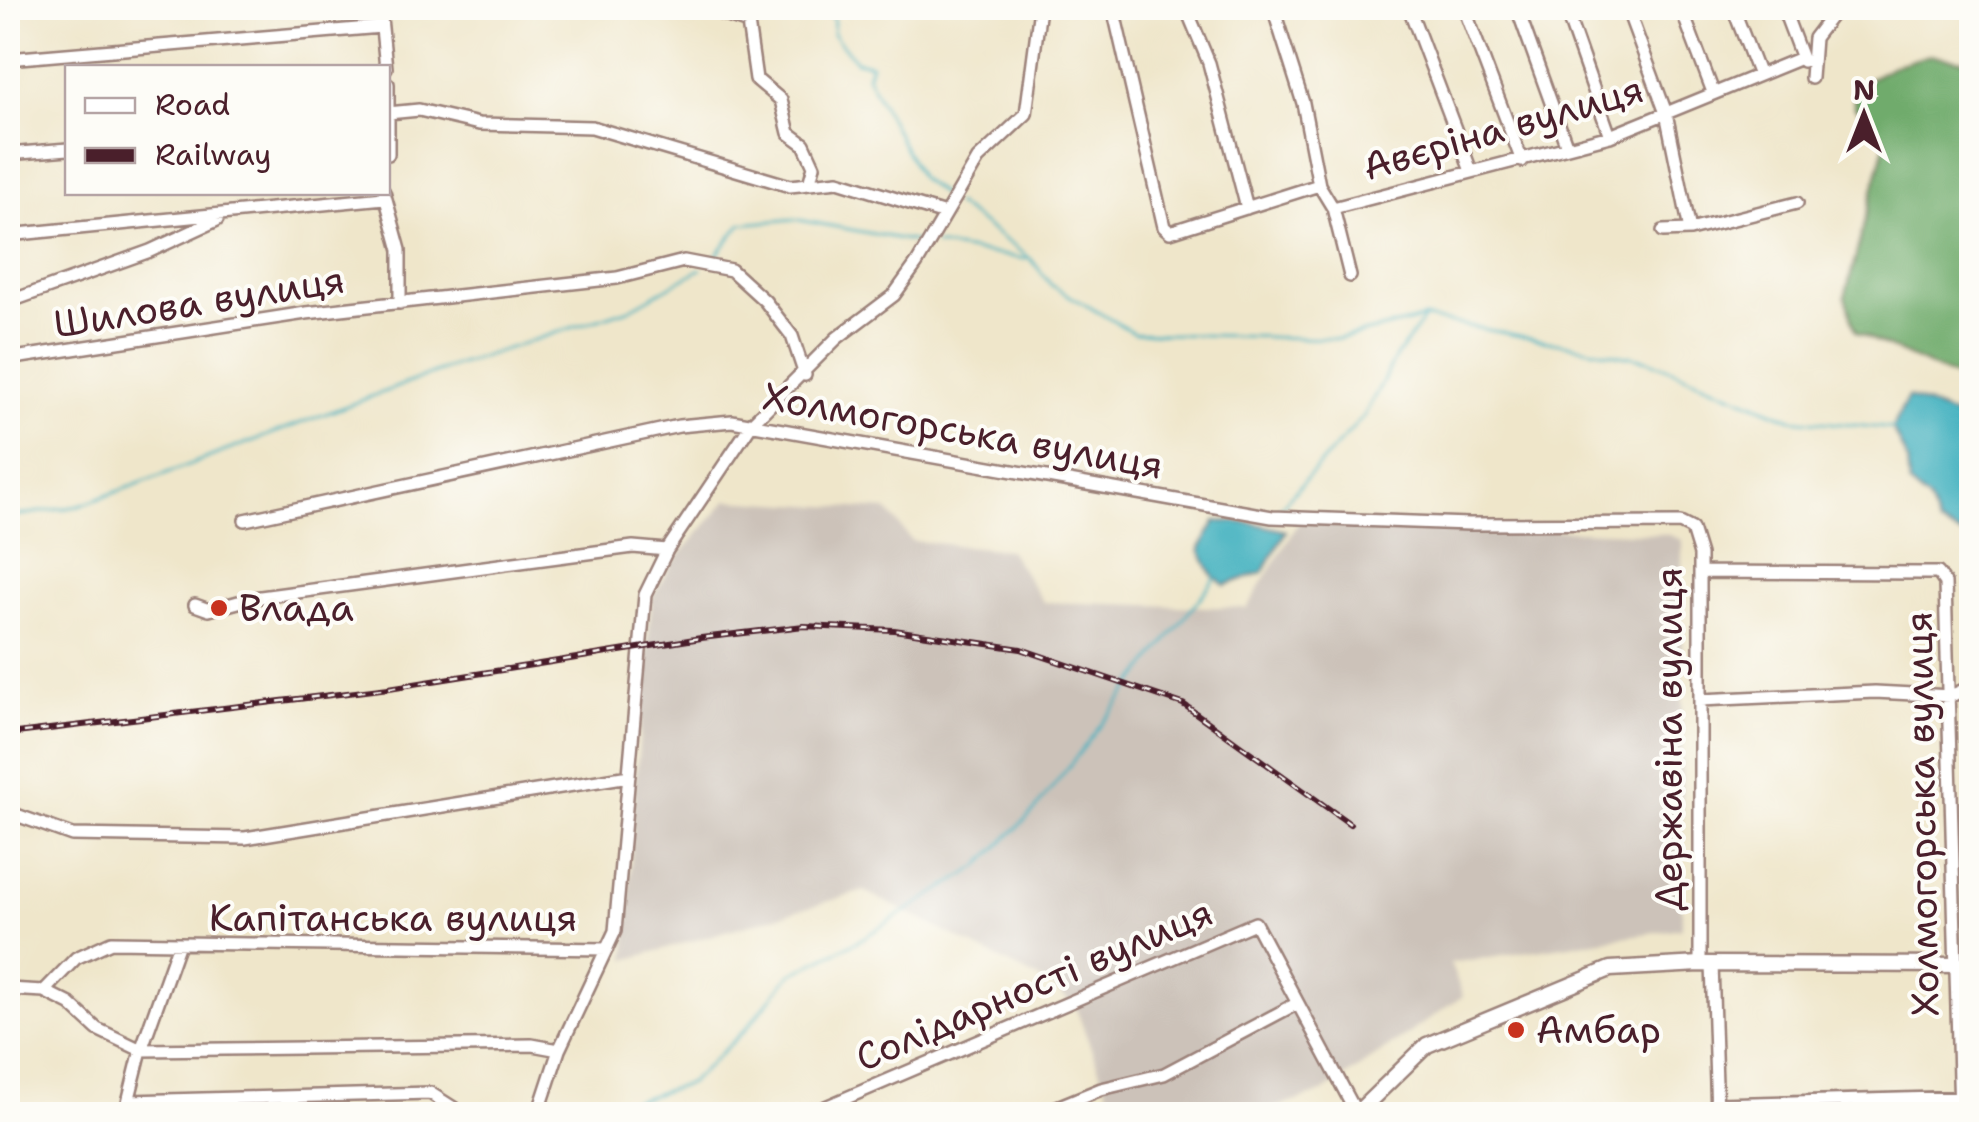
<svg xmlns="http://www.w3.org/2000/svg" width="1979" height="1122" font-family="'Shantell Sans',sans-serif">
<style>
.industrial{fill:#ccc2b9}
.green{fill:#8ac67c;stroke:#6a7254;stroke-width:2.5}
.forest{fill:#6fab6c;stroke:#5c654c;stroke-width:2.5}
.water{fill:#43b1bf;stroke:#466875;stroke-width:2.5}
.lines{fill:none;stroke-linecap:round;stroke-linejoin:round}
.stream{stroke:#43b1bf;stroke-width:2.5}
.minor-casing{stroke:#9c827a;stroke-width:16}
.major-casing{stroke:#9c827a;stroke-width:19}
.minor{stroke:#fff;stroke-width:11}
.major{stroke:#fff;stroke-width:14}
.rail-casing{stroke:#4a1f2b;stroke-width:6}
.rail{stroke:#fdfcf7;stroke-width:2.5;stroke-dasharray:8;stroke-linecap:butt}
.poi-dot{fill:#c8321e;stroke:#fdfcf7;stroke-width:4}
.labels{text-anchor:middle;stroke-width:8;stroke-linejoin:round;paint-order:stroke}
.street-label{font-size:38px;fill:#4a1f2b;stroke:#fdfcf7}
.poi-label{font-size:38px;fill:#4a1f2b;stroke:#fdfcf7;text-anchor:start}
</style>
<rect width="100%" height="100%" fill="#fdfcf7"/>
<filter id="ink" filterUnits="userSpaceOnUse"><feTurbulence type="fractalNoise" baseFrequency=".01" numOctaves="2"/><feDisplacementMap in="SourceGraphic" scale="20" xChannelSelector="R" yChannelSelector="G"/><feConvolveMatrix kernelMatrix="1 2 1 2 8 2 1 2 1" color-interpolation-filters="sRGB"/></filter>
<filter id="wash" filterUnits="userSpaceOnUse"><feTurbulence type="fractalNoise" baseFrequency=".0048" numOctaves="4" result="noise"/><feDisplacementMap in="SourceGraphic" scale="40" xChannelSelector="R" yChannelSelector="G"/><feGaussianBlur stdDeviation="2.25" result="paint"/><feColorMatrix in="noise" values="0 0 0 0 0 0 0 0 0 0 0 0 0 0 0 0 0 1.4 0 .05"/><feComposite in="paint" operator="in"/></filter>
<g filter="url(#wash)">
<rect width="100%" height="100%" fill="#efe6ca"/>
<path class="industrial" d="M727,500L887,510L912,541L1009,550L1043,602L1247,608L1299,522L1667,534L1682,540V928L1450,963L1463,996L1323,1092L1257,1114H1116L1075,1006L1049,984L864,891L626,960L634,800L652,598L673,563Z"/>
<path class="green" d="M1962,857H1971V951H1965Z"/>
<path class="forest" d="M1930,55L1971,61V385L1856,332L1845,297L1886,141L1854,106V87L1893,66Z"/>
<path class="water" d="M1908,397L1971,422V539L1939,525L1928,500L1909,484L1907,460L1892,428Z
M1216,521L1253,523L1286,531L1263,572L1225,585L1213,576L1200,550Z"/>
<g class="lines">
<path class="stream" d="M825,8L834,21L833,34L856,61L871,64L867,76L920,178L948,199
M955,204L1031,259L1051,285L1134,333L1338,339L1425,318L1648,360L1791,419L1894,429
M935,245L1026,259
M711,262L741,224L794,219L922,243
M1277,511L1364,416L1397,355L1423,320
M8,517L79,506L445,369L629,309L701,269
M593,1114L690,1083L746,1029L791,974L858,941L979,866L1035,810L1217,576"/>
</g>
</g>
<g filter="url(#ink)">
<g class="lines">
<defs>
<path id="minor" d="M380,8L386,68
M704,8L748,23L756,79L781,100L789,133L804,144L814,166L809,184
M1113,8L1164,227L1170,232L1319,185
M1186,8L1209,63L1247,208
M1273,8L1303,103L1319,185L1333,208L1350,276
M1409,8L1471,171
M1464,8L1522,161
M1517,8L1567,147
M1565,8L1610,136
M1627,8L1666,113L1690,230
M1681,8L1713,92
M1733,8L1758,73
M1783,8L1803,61
M8,59L381,27
M1811,78L1814,38L1837,8
M388,84V154
M388,113L419,110L479,124L592,127L790,186L838,181L945,214
M8,154L68,149
M384,192L400,250V303
M1333,208L1610,136L1801,58
M1663,231L1690,230L1797,203
M8,235L384,198
M8,302L150,251L217,220
M8,359L306,313L617,278L684,261L731,270L765,301L792,336L805,375
M245,520L679,426L732,421L1272,517L1469,524L1680,523L1692,529L1700,555V964
M1700,572L1926,573H1938L1945,583L1960,1114
M195,605L209,610L253,598L633,547L667,550
M1700,700L1875,692L1951,696L1972,686
M8,812L72,835L245,838L629,776
M1712,964L1717,1114
M8,989L44,991L76,958L111,942L607,949
M44,991L70,1004L97,1029L141,1050L532,1045L559,1050
M129,1101L430,1093L463,1114
M1717,1104L1972,1097
M125,1114L141,1050L178,946
M538,1114L559,1050L615,931L645,595L667,550L753,422L837,338L894,295L917,263L978,159L1026,114L1040,8
M809,1114L1255,923L1357,1114
M1040,1114L1101,1089L1164,1074L1296,1004"/>
<path id="major" d="M1356,1114L1427,1045L1610,969L1700,964L1972,965"/>
</defs>
<use href="#minor" class="minor-casing"/>
<use href="#major" class="major-casing"/>
<use href="#minor" class="minor"/>
<use href="#major" class="major"/>
<defs>
<path id="rail" d="M8,734L389,688L701,638L804,626L894,630L1021,649L1183,704L1350,824"/>
</defs>
<use href="#rail" class="rail-casing"/>
<use href="#rail" class="rail"/>
</g>
</g>
<g class="poi-dot">
<circle cx="219" cy="608" r="10"/>
<circle cx="1516" cy="1030" r="10"/>
</g>
<g class="labels">
<g class="street-label">
<text transform="translate(1503 128) rotate(-16)" y="13">Авєріна вулиця</text>
<text transform="translate(199 302) rotate(-9)" y="13">Шилова вулиця</text>
<text transform="translate(963 431) rotate(10)" y="13">Холмогорська вулиця</text>
<text transform="translate(1669 739) rotate(-90)" y="13">Державіна вулиця</text>
<text transform="translate(1922 814) rotate(-91)" y="13">Холмогорська вулиця</text>
<text x="393" y="931">Капітанська вулиця</text>
<text transform="translate(1034 985) rotate(-23)" y="13">Солідарності вулиця</text>
</g>
<g class="poi-label">
<text x="239" y="621">Влада</text>
<text x="1536" y="1043">Амбар</text>
</g>
</g>
<rect width="1979" height="1122" fill="none" stroke="#fdfcf7" stroke-width="40"/>
<rect x="65" y="65" width="325" height="130" fill="#fdfcf7" stroke="#b5a4a5" stroke-width="2.5"/>
<rect x="85" y="98" width="50" height="15" fill="#ffffff" stroke="#b5a4a5" stroke-width="2.5"/>
<text x="155" y="115" font-size="30" fill="#4a1f2b">Road</text>
<rect x="85" y="148" width="50" height="15" fill="#4a1f2b" stroke="#b5a4a5" stroke-width="2.5"/>
<text x="155" y="165" font-size="30" fill="#4a1f2b">Railway</text>
<g transform="translate(1864 115)" stroke="#fdfcf7" stroke-width="8" paint-order="stroke">
<path d="M0-8L18 38L0 25L-18 38Z" fill="#4a1f2b"/>
<text y="-15" font-size="28" font-weight="bold" text-anchor="middle" fill="#4a1f2b">N</text>
</g>
</svg>
